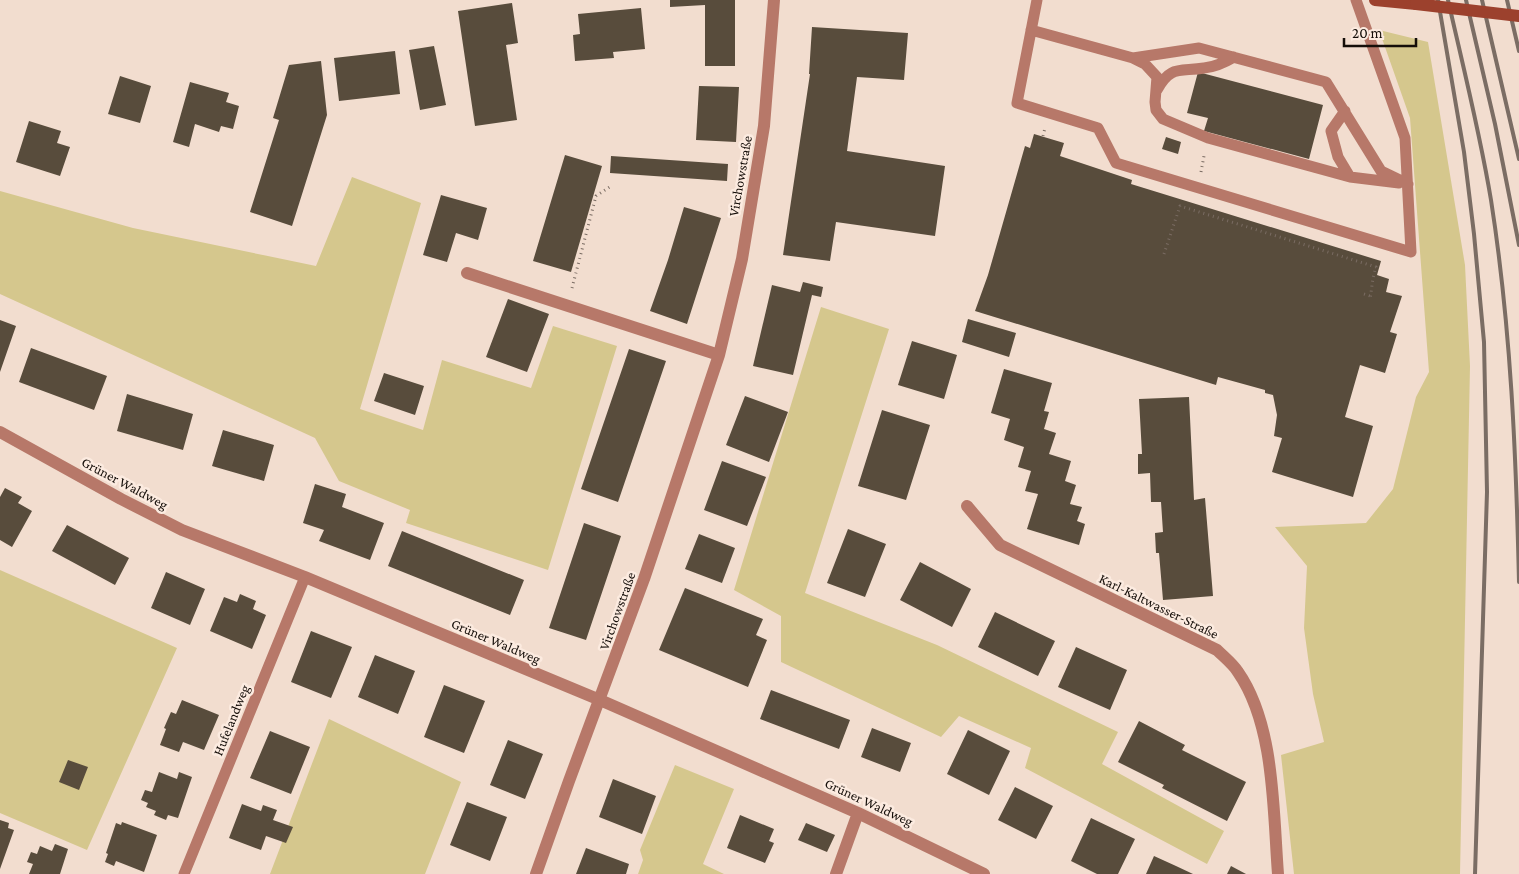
<svg xmlns="http://www.w3.org/2000/svg" width="1519" height="874" font-family="'Crimson Pro',serif">
<style>
.green{fill:#d5c78d}
.building{fill:#584c3c}
.lines{fill:none;stroke-linecap:round;stroke-linejoin:round}
.path{stroke:#7a6c63;stroke-width:3;stroke-dasharray:1 4;stroke-linecap:butt}
.lane{stroke:#b77869;stroke-width:11}
.street{stroke:#b77869;stroke-width:12}
.secondary{stroke:#9c412d;stroke-width:12}
.rail{stroke:#7b6d64;stroke-width:4}
.secondary-bridge{stroke:#9c412d;stroke-width:12}
.labels{text-anchor:middle;stroke-width:5;stroke-linejoin:round;paint-order:stroke}
.street-label{font-size:14px;fill:#150e09;stroke:#fcebe0}
</style>
<rect width="100%" height="100%" fill="#f2ddcf"/>
<path class="green" d="M1379,30L1428,42L1465,265L1470,366L1460,874H1294L1281,755L1324,742L1313,694L1304,628L1307,566L1275,527L1366,523L1393,489L1416,397L1429,372L1410,118Z
M352,177L421,203L360,409L423,430L442,360L531,388L553,326L617,346L548,570L406,523L410,510L339,481L315,438L0,294V191L133,228L316,266Z
M821,307L889,329L805,593L937,645L1118,732L1102,764L1224,831L1207,864L1025,768L1031,748L959,716L941,737L781,662V616L734,590Z
M0,570L177,648L87,850L0,813Z
M329,719L461,782L425,874H270Z
M675,765L734,789L703,864L724,874H638L643,860L640,850Z"/>
<path class="building" d="M670,0H735V66H705V5L670,7Z
M512,3L518,43L506,45L517,120L475,126L458,11Z
M641,8L645,49L613,52L614,58L575,61L573,35L580,34L578,14Z
M812,27L908,33L904,80L857,77L847,151L945,166L935,236L836,222L830,261L783,255L810,74H809Z
M434,46L446,105L420,110L409,50Z
M395,51L400,94L339,101L334,58Z
M321,61L327,115L292,226L250,212L279,120L273,118L289,65Z
M1198,72L1323,105L1309,159L1204,131L1208,118L1187,113Z
M120,76L151,86L140,123L108,114Z
M190,82L229,93L226,102L239,106L233,129L221,126L219,132L195,124L189,147L173,142Z
M699,86L739,87L736,142L696,140Z
M29,121L61,131L57,143L70,147L60,176L16,162Z
M1034,134L1064,143L1060,156L1132,180L1131,184L1381,261L1377,275L1389,279L1386,292L1402,296L1390,332L1397,334L1385,373L1360,365L1345,417L1373,426L1353,497L1272,472L1282,438L1274,436L1277,415L1273,395L1265,393V390L1218,377L1216,385L975,311L988,275L1025,146L1030,148Z
M1166,137L1181,142L1178,154L1162,149Z
M565,155L602,166L571,272L533,261Z
M611,156L728,164L727,181L610,173Z
M441,195L487,208L478,240L456,233L447,262L423,255Z
M684,207L721,218L687,324L650,311L668,260Z
M803,282L823,287L821,297L812,295L793,375L753,366L772,285L800,292Z
M508,299L549,314L527,372L486,357Z
M968,319L1016,333L1009,357L962,342Z
M0,320L16,326L0,372Z
M912,341L957,355L944,399L898,385Z
M31,348L107,376L94,410L19,382Z
M629,349L666,361L618,502L581,489Z
M1004,369L1052,383L1044,411L1049,412L1044,429L1056,433L1049,454L1071,461L1065,481L1076,485L1070,504L1082,507L1077,521L1085,524L1079,545L1027,529L1038,494L1025,491L1031,471L1018,467L1024,447L1004,440L1010,419L991,413Z
M384,373L424,386L415,415L374,401Z
M127,394L193,414L183,450L117,431Z
M745,396L788,412L769,462L726,445Z
M1189,397L1194,500L1205,498L1213,596L1163,600L1159,553H1156L1155,533L1163,532L1161,502H1151L1150,473L1138,474V454H1142L1139,399Z
M882,410L930,425L906,500L858,486Z
M223,430L274,445L264,481L212,466Z
M722,461L766,477L747,526L704,510Z
M315,484L346,494L342,507L384,523L370,560L319,541L324,530L303,523Z
M5,488L22,497L18,503L32,511L12,547L0,540V497Z
M584,523L621,536L586,640L549,628Z
M67,525L129,558L115,585L52,551Z
M848,529L886,544L865,597L827,583Z
M402,531L524,580L510,615L388,566Z
M699,534L735,548L722,583L685,569Z
M920,562L971,589L952,627L900,600Z
M166,572L205,589L190,625L151,608Z
M685,588L763,619L756,635L767,640L748,687L659,650Z
M240,594L256,601L253,609L266,615L252,649L210,631L224,597L237,602Z
M995,612L1055,641L1038,676L978,647Z
M311,631L352,647L331,698L291,682Z
M1076,647L1127,670L1110,710L1058,687Z
M375,655L415,671L398,714L358,697Z
M444,685L485,701L464,753L424,737Z
M771,690L850,720L839,749L760,719Z
M182,700L219,715L204,750L183,742L179,752L160,745L166,729L164,728L171,712L176,714Z
M1139,721L1185,745L1182,750L1246,782L1227,821L1162,788L1164,785L1118,762Z
M872,728L911,743L900,772L861,757Z
M968,730L1010,751L989,795L947,774Z
M270,731L310,747L291,794L250,778Z
M508,740L543,754L525,799L490,785Z
M68,760L88,767L79,790L59,782Z
M159,772L177,779L179,772L192,777L178,818L168,815L166,820L154,815L156,811L146,807L148,803L141,800L145,790L152,792Z
M613,779L656,796L642,834L599,817Z
M1015,787L1053,806L1036,839L998,820Z
M467,802L507,817L490,861L450,845Z
M242,804L261,811L263,805L277,810L273,820L293,827L286,843L266,836L261,850L229,838Z
M740,815L774,829L769,841L774,843L765,863L727,848Z
M1091,818L1135,839L1118,874H1097L1071,861Z
M0,820L9,823L8,828L14,830L0,869Z
M122,822L157,835L144,872L116,861L114,866L105,862L108,854L106,853L116,823L121,825Z
M806,823L835,835L827,852L798,840Z
M55,844L68,849L60,874H29L33,864L27,862L31,852L37,854L40,846L52,851Z
M586,848L629,864L626,874H576Z
M1154,856L1176,866L1193,874H1146Z
M1231,866L1246,874H1227Z"/>
<g class="lines">
<path class="path" d="M1043,136L1045,128
M1201,172L1204,156
M1164,254L1180,206L1376,267L1373,278L1370,300
M572,288L596,196L611,186
M1364,294L1370,296"/>
<path class="lane" d="M1037,0L1017,103L1098,128L1116,163L1411,252L1405,138L1356,0
M1031,30L1133,58L1145,64L1157,77L1155,102L1156,110L1163,119L1208,138L1350,177
M1133,58L1199,48L1326,82L1381,171L1408,184
M1157,90C1170,65 1180,72 1204,68C1215,67 1224,63 1234,57
M1345,111L1331,131L1338,157L1350,177L1399,183
M184,874L305,577"/>
<path class="street" d="M467,273L719,355
M0,432L121,499L182,530L305,577L600,700L858,813L984,874
M967,506L1000,545L1217,650C1224,657 1233,664 1238,672C1275,725 1273,811 1278,874
M536,874L569,781L644,579L719,355L742,259L764,126L774,0
M836,874L858,813"/>
<path class="secondary" d="M1375,0L1416,4"/>
<path class="rail" d="M1438,0L1464,152L1474,234L1484,342L1487,492L1475,874
M1448,0C1463,66 1480,133 1491,200C1511,328 1516,453 1519,582
M1466,0L1495,124L1519,245
M1482,0L1519,159
M1507,0L1519,51"/>
<path class="secondary-bridge" d="M1416,4L1519,16"/>
</g>
<g class="labels">
<g class="street-label">
<text transform="translate(740 176) rotate(-80)" y="5">Virchowstraße</text>
<text transform="translate(125 483) rotate(28)" y="5">Grüner Waldweg</text>
<text transform="translate(1159 606) rotate(26)" y="5">Karl-Kaltwasser-Straße</text>
<text transform="translate(617 611) rotate(-70)" y="5">Virchowstraße</text>
<text transform="translate(496 641) rotate(23)" y="5">Grüner Waldweg</text>
<text transform="translate(231 720) rotate(-68)" y="5">Hufelandweg</text>
<text transform="translate(869 802) rotate(25)" y="5">Grüner Waldweg</text>
</g>
</g>
<path d="M1344 38v8h72v-8" fill="none" stroke="#150e09" stroke-width="2.5"/>
<text x="1352" y="38" font-size="15" fill="#150e09" stroke="#fcebe0" stroke-width="4" paint-order="stroke">20 m</text>
</svg>
